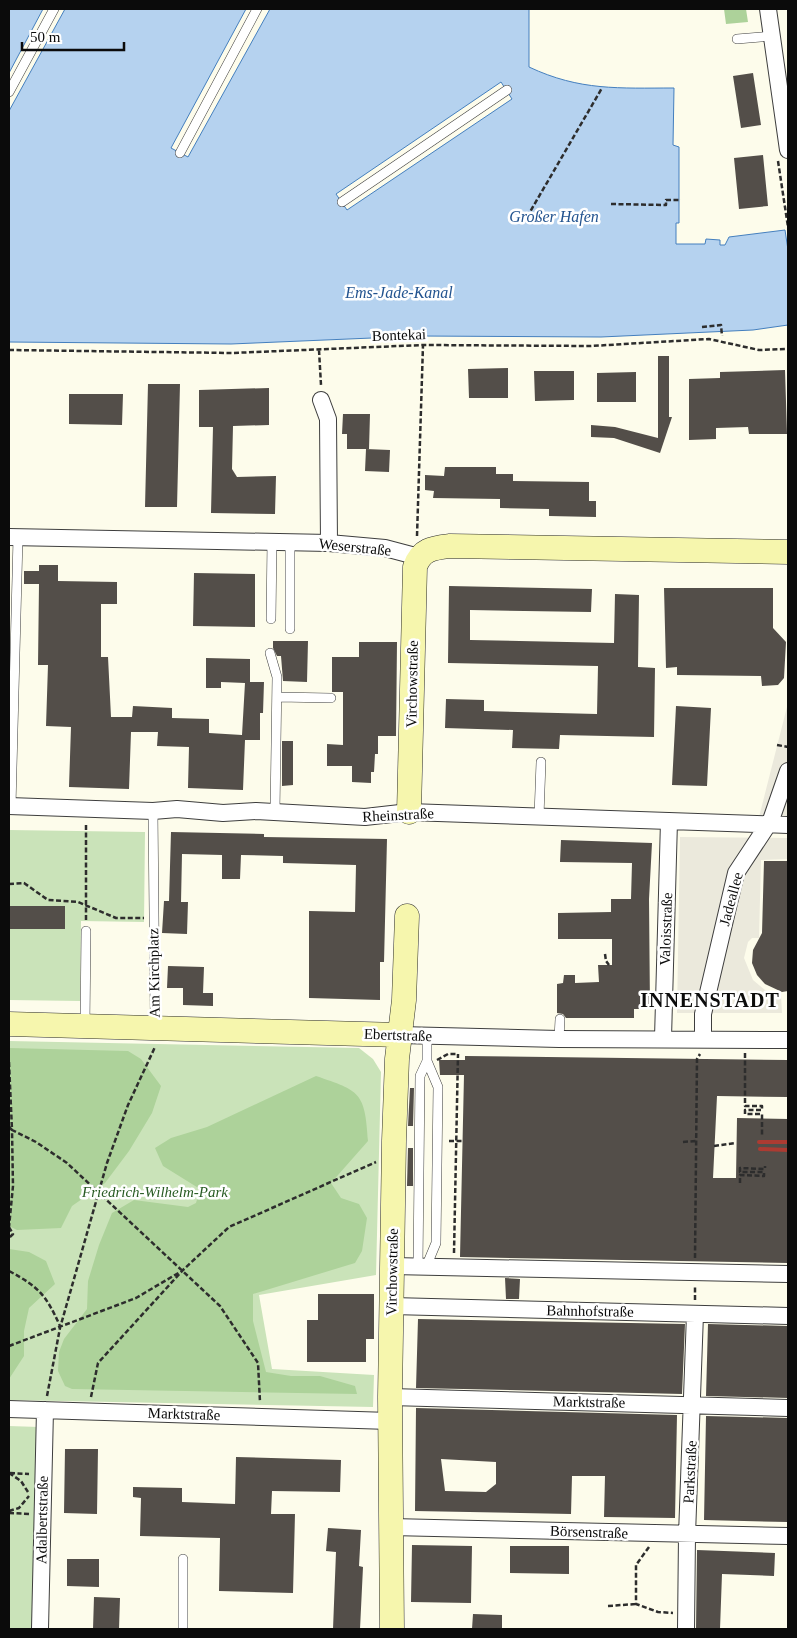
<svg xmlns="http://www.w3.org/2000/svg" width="797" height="1638" font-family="Georgia,serif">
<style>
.green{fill:#cae3b9}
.forest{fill:#add29a}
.plaza{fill:#ebe9dc}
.water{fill:#b5d2ef;stroke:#447fbe;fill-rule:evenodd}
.building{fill:#534e49;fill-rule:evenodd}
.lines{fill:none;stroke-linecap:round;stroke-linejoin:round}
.lane-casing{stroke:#3e3e3e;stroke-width:10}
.street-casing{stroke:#3e3e3e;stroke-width:18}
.secondary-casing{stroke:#2d2d2d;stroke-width:25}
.path{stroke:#2d2d2d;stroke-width:2.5;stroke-dasharray:5 2.5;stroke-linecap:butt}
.lane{stroke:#fff;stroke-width:9}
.street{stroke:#fff;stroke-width:16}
.secondary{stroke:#f6f6ad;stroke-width:24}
.rail{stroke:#ac3b32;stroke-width:4}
.labels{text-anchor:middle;stroke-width:5;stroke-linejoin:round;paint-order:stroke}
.street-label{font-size:15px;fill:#0b0b0b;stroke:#fff}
.park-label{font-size:15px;font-style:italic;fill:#285b23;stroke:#fff}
.water-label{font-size:16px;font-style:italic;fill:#22538f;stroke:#fff}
.district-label{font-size:20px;font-weight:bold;letter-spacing:1px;fill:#0b0b0b;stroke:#fff}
</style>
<rect width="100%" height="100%" fill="#fdfceb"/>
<path class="green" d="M9,830L145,832L144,922L81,921L80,1001L9,1000Z
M9,1041L359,1048L373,1059L381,1072L376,1275L259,1295L272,1369L374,1375L373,1407L9,1400Z
M9,1426L39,1427L34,1629H9Z"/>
<path class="forest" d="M724,9H746L748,22L726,24Z
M9,1048L128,1051L141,1059L161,1086L152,1113L129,1151L105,1183L72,1206L61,1228L17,1230L9,1226Z
M316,1076C360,1091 365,1092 368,1141L331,1183L341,1198L359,1204L367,1218L362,1251L355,1263L253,1294V1321L266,1372L291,1376H320L355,1386L357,1394L72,1389L65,1386L58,1371L59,1352L64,1339L87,1309L88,1281L99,1245L112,1213L134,1200L188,1207L196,1203L200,1189L163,1166L155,1148L171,1138L207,1127Z
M9,1249L29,1252L46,1261L55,1284L29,1308L24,1331V1356L9,1379Z"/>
<path class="plaza" d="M788,703V822L758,821Z
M680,837L788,838V859L761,860L759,938H752L748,942L744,958L753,980L765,990L781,995L782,1013H677Z"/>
<path class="water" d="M9,9H43L9,73Z
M65,9H246L171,148L188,157L270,9H529V67C580,91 619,88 674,88L673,145L679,147V223H676V244H705L706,239L720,240V245H725L729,237L785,230L788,250V325L753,330L601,337L419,336L231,344L9,342V111ZM501,82L512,99L347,210L336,194Z"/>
<path class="building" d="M753,73L761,125L741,128L733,76Z
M763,155L768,206L739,209L734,158Z
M658,356H669V417H672L660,453L614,438L591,437V425L615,427L658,438Z
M508,368V398H469L468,369Z
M785,370L787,434H749L748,427L716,428V439L689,440V379L720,378V372Z
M534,371H574V400L535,401Z
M636,372V402H597V373Z
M148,384H180L177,507H145Z
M269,388V425L233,426L232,469L237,477L276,476L275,514L211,513L213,427H199V390Z
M69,394H123L122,425L69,424Z
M343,414H370L369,449H347V434H342Z
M366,449L390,450L389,472L365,471Z
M445,467H496V474H513V481L589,482V501H596V517L549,516V509L500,508V499L433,498L434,491L425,490V475L444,476Z
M39,565H58V581L117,582V604H101V657H108L111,717H132L133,706L172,708V718L209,719V733L242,735L245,683L221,682V688H206V658L250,659V682H264L263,713H260V740H245L243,790L188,788L189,747L157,746L158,732H131L129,789L69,787L71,727L46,726L48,665H38L39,584H24V571H39Z
M194,573L255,574V627L193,626Z
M449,586L592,589L591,612L470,610V640L614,643L615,594L639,595L638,667L655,668L654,737L560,735L559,749L512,748L513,730L445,728L446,699L484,700V711L597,714L598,666L448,663Z
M664,588H773V628L786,642L784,678L778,685L762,686L761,676L677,675V667L666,668Z
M273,641H308L307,682L283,681L281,656H277L273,648Z
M359,642H397L396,736H378V754H375L374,772H371V783L352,782V766H327V744L343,745V692H332V657H359Z
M676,706L711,708L707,786L672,785Z
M282,741H293V785L282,786Z
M171,832L264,834V837L387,839L384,962H380V1000L309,998V911L355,912L356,865L283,863V856L241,855L240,879H222V855L182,854L181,902H188L187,934L162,933L164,901H169Z
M561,840L652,843L649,899L650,1009H634V1018H566L563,1014L557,1013V984L563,983L564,975H575V983L599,982L598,965H612V939H558V913L611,912V899H631L632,863L560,862Z
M764,861H788V991L782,992L765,984L757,975L752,963L753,950L762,933Z
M9,906H65V929H9Z
M168,966L204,967L203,993H213V1006L183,1005V988H167Z
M465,1056L788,1060V1097L717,1096L713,1178H736L737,1118L788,1119V1263L460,1257L464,1075H440L439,1060H465Z
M410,1088H414L413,1126H408Z
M408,1148H413V1186H407Z
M505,1278L520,1279L519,1299H506Z
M318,1294H374V1339H366V1362H307V1320H318Z
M418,1319L685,1324L682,1394L416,1388Z
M708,1324L788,1326V1398L706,1396Z
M416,1408L677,1415L675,1518L604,1517L605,1476H572L571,1514L415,1511ZM441,1459L496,1462V1484L486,1492L445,1491Z
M706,1416L788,1418V1522L704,1520Z
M65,1449H98L97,1514L64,1513Z
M236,1457L341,1460L340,1492L272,1491L271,1514H295L293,1593L219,1591L220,1538L140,1536L141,1498L133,1497V1487L182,1488V1502L235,1504Z
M328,1528L361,1530L359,1566L363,1567L360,1629H333L336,1552L326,1551Z
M412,1545L472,1546L471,1603L411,1602Z
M510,1546H569V1574L510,1573Z
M697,1550L775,1553L774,1576L722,1574L720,1629H696Z
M67,1559H99V1587L67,1586Z
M94,1597L120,1598L119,1629H93Z
M473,1614L502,1615V1629H472Z"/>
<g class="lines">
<defs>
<path id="lane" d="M737,39L772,36
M9,92L54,9
M180,153L257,9
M342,202L507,90
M290,542V629
M271,619L272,541
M270,653L277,677L275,812
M278,697L331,698
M11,806L18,538
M153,811L155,1017
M539,816L541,762
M85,1025L86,931
M559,1039L560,1019
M418,1266L420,1076L427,1061
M426,1267L436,1243L438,1087L427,1061V1036
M183,1629V1559"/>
<path id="street" d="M768,9L788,150
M321,400L328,419L329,543
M9,537L329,543L385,548L419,557
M9,806L153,811L177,809L223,813L256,811L365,817L409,812L788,825
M400,1035L559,1039L788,1040
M663,1038L669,821
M703,1038V1014L736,873L771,820L788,771
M392,1266L788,1274
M392,1306L788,1316
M390,1397L788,1408
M9,1409L390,1421
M391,1527L788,1536
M40,1629L45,1410
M686,1629L687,1535L695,1314"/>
<path id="secondary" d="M409,812L415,567C421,549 433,548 450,546L788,552
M9,1024L400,1035
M392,1629L390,1397L394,1141L397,1059L404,1000L407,916"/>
</defs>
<use href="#lane" class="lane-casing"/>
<use href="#street" class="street-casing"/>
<use href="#secondary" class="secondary-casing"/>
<path class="path" d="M778,161L788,227
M611,204L666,205V200H681
M527,217L602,88
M702,327L721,325L722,336
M9,350L232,353L423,345L591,346L709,339L759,350L788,349
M319,350L321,385
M417,536L423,345
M787,708H788
M777,745L788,747
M9,884L24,883L48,900L78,902L116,918H144
M86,920V823
M605,954L606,961L609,965
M745,1053V1106H762V1110H745V1114H762V1136
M437,1060L448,1054H458
M9,1062L12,1130L36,1142L67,1163L220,1306L258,1363L260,1402
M9,1127L12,1130L13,1186L9,1227
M449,1141H462
M683,1142L696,1141
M714,1146L736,1143
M740,1183V1175L764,1176V1172H740V1168L765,1169V1166
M9,1227L13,1234L9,1238
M454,1253L458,1054
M695,1258L697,1059L700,1054
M9,1271C39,1287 46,1295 60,1326
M695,1300V1286
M9,1346L136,1298L180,1272
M47,1396L60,1328L107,1163L128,1105L155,1047
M91,1397L98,1363L183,1270L229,1227L376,1162
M9,1473L21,1481L28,1492
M10,1473L29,1474
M9,1511L19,1508L29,1496
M9,1513L30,1514
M649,1547L636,1565V1604L658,1612L673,1613
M608,1606L636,1604"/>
<use href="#lane" class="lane"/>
<use href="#street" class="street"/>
<use href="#secondary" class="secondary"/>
<path class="rail" d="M759,1142H788
M760,1149L788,1150"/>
</g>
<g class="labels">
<g class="street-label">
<text transform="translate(399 335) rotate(-2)" y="5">Bontekai</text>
<text transform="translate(355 547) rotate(6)" y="5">Weserstraße</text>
<text transform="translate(412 684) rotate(-89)" y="5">Virchowstraße</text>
<text transform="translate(398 815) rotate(-3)" y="5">Rheinstraße</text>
<text transform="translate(731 899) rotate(-75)" y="5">Jadeallee</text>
<text transform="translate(666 929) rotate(-88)" y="5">Valoisstraße</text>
<text transform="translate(154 973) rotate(-91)" y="5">Am Kirchplatz</text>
<text transform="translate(398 1035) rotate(2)" y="5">Ebertstraße</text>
<text transform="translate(392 1272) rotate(-89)" y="5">Virchowstraße</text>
<text transform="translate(590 1311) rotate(1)" y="5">Bahnhofstraße</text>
<text transform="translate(589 1402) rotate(1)" y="5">Marktstraße</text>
<text transform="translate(184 1414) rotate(2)" y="5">Marktstraße</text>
<text transform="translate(690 1472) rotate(-87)" y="5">Parkstraße</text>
<text transform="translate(42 1520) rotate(-89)" y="5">Adalbertstraße</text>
<text transform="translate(589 1532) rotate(2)" y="5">Börsenstraße</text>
</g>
<g class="park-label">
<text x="155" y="1197">Friedrich-Wilhelm-Park</text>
</g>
<g class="water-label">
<text x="554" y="222">Großer Hafen</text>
<text x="399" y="298">Ems-Jade-Kanal</text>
</g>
<g class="district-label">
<text x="710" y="1007">INNENSTADT</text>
</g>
</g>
<rect width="797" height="1638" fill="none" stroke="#0b0b0b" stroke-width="20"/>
<path d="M22 42v8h102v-8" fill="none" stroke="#0b0b0b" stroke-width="2.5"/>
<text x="30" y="42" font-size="15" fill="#0b0b0b" stroke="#ffffff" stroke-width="4" paint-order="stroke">50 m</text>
</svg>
